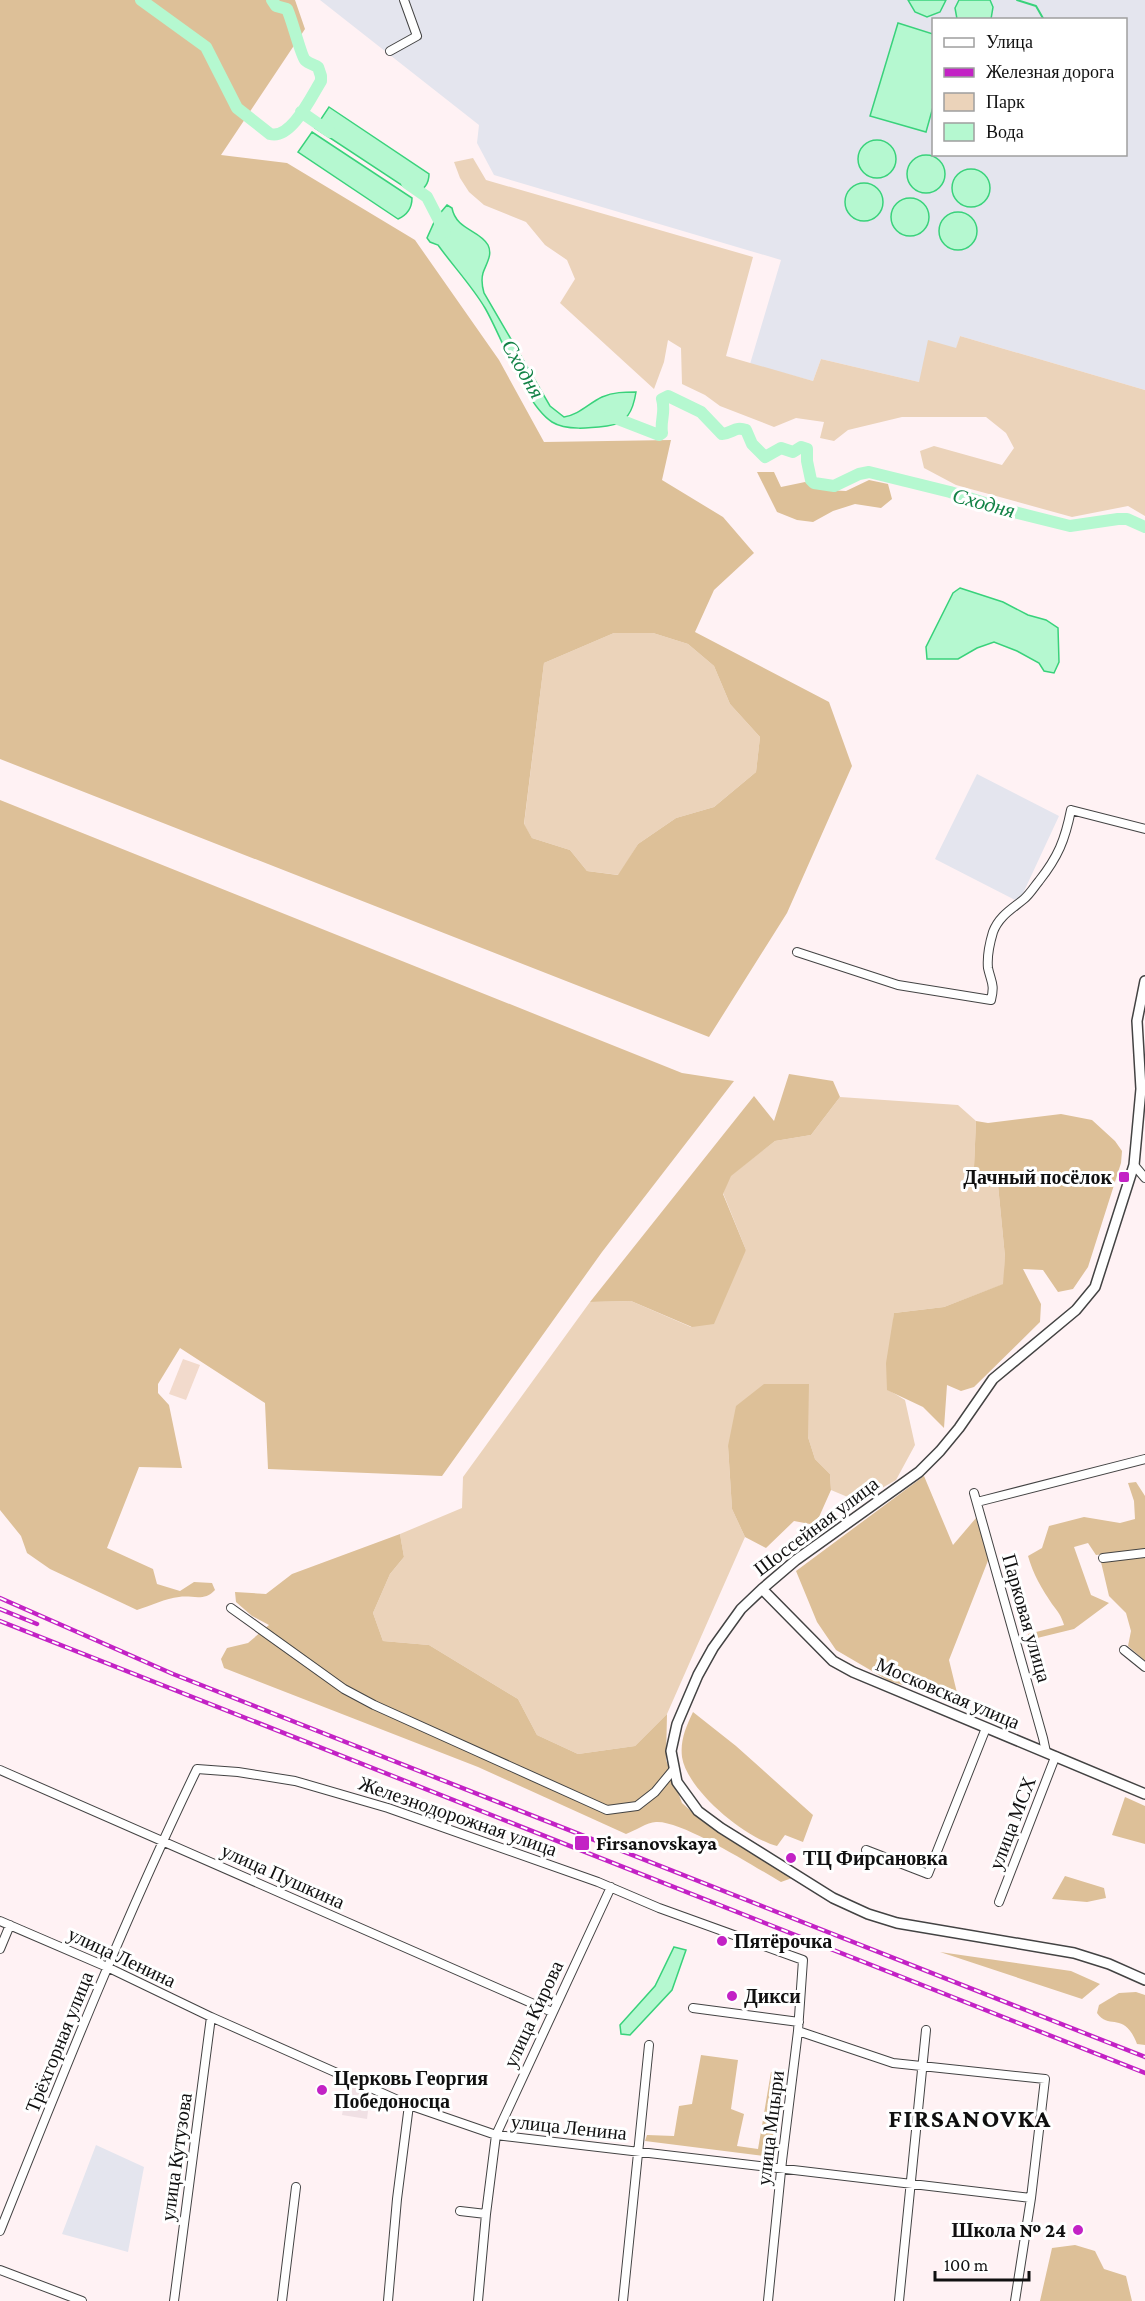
<svg xmlns="http://www.w3.org/2000/svg" width="1145" height="2301" font-family="'Crimson Pro',serif">
<style>
.industrial{fill:#e4e5ee;fill-rule:evenodd}
.green{fill:#ebd3ba}
.forest{fill:#ddc098;fill-rule:evenodd}
.pitch{fill:#f2dacc}
.plaza{fill:#f0e0e4}
.water{fill:#b5f8d0;stroke:#39d27b;stroke-width:1.5}
.lines{fill:none;stroke-linecap:round;stroke-linejoin:round}
.stream{stroke:#39d27b;stroke-width:2}
.river{stroke:#b5f8d0;stroke-width:12}
.minor-casing{stroke:#434343;stroke-width:10}
.tertiary-casing{stroke:#434343;stroke-width:12}
.minor{stroke:#fff;stroke-width:8}
.tertiary{stroke:#fff;stroke-width:9}
.rail-casing{stroke:#c322c5;stroke-width:4.5}
.rail{stroke:#fff;stroke-width:2;stroke-dasharray:7;stroke-linecap:butt}
.poi-dot{fill:#c322c5;stroke:#fff;stroke-width:2}
.labels{text-anchor:middle;stroke-width:6;stroke-linejoin:round;paint-order:stroke}
.poi-label{font-size:20px;font-weight:bold;fill:#101010;stroke:#fff;text-anchor:start}
.street-label{font-size:20px;fill:#101010;stroke:#fff}
.water-label{font-size:21px;font-style:italic;fill:#128246;stroke:#fff}
.district-label{font-size:26px;font-weight:bold;letter-spacing:1.5px;fill:#101010;stroke:#fff}
</style>
<rect width="100%" height="100%" fill="#fff2f4"/>
<path class="industrial" d="M320,0H1145V390L960,336L956,349L919,382L821,359L813,381L750,364L781,260L494,175L477,143L479,125ZM934,20H1126V154H934Z
M977,774L1059,816L1019,902L935,859Z
M96,2145L144,2167L128,2252L62,2234Z"/>
<path class="green" d="M473,158L486,180L753,257L726,356L813,381L821,359L919,382L928,340L956,348L960,336L1145,390V516L1128,506L1072,517L956,485L924,468L920,451L934,446L1002,465L1014,448L1006,433L986,417H902L848,430L834,441L820,438L824,422L796,418L774,427L720,406L705,395L682,384L681,348L668,340L664,362L654,389L560,303L575,279L567,260L545,245L526,222L484,205L469,192L460,178L454,162Z
M614,633H653L688,644L714,666L730,704L760,737L756,772L714,807L676,818L638,844L619,875L587,871L570,850L532,838L524,825L544,663Z
M840,1097L958,1105L976,1121L974,1167L998,1185L1005,1257L1004,1284L944,1307L894,1313L887,1389L905,1400L915,1445L896,1480L875,1492L850,1498L831,1490L830,1474L815,1459L808,1437V1384L728,1446L732,1509L745,1537L667,1714L635,1746L578,1754L537,1735L518,1699L429,1645L383,1641L373,1613L390,1574L404,1557L400,1534L462,1508L463,1477L590,1302L631,1301L691,1327L746,1250L723,1193L730,1176L775,1141L811,1135Z"/>
<path class="forest" d="M0,0H295L305,29L221,155L287,163L415,240L499,360L544,442L671,440L662,480L723,517L754,553L714,590L695,632L829,702L852,766L787,913L709,1037L0,759ZM614,633H653L688,644L714,666L730,704L760,737L756,772L714,807L676,818L638,844L618,875L587,871L570,850L532,838L524,824L544,663Z
M757,472H774L781,487L805,482L825,490L846,491L869,480L888,484L892,499L881,508L855,504L833,511L813,522L797,520L777,512Z
M0,800L682,1073L734,1081L602,1252L442,1476L268,1469L265,1403L180,1348L158,1384V1393L169,1405L182,1468L139,1467L107,1548L153,1569L157,1584L180,1591L194,1582L212,1583L215,1590C204,1602 193,1595 179,1597C166,1598 150,1606 137,1610L50,1569L27,1553L21,1536L0,1510Z
M789,1074L833,1081L840,1097L811,1135L775,1141L731,1176L723,1194L746,1250L714,1324L692,1327L631,1301L590,1302L754,1096L774,1121Z
M1061,1114L1092,1120L1115,1141L1122,1151L1121,1163L1088,1267L1073,1289L1058,1292L1043,1270L1023,1269L1041,1304L1040,1322L974,1387L961,1391L947,1385L944,1428L923,1407L887,1390L886,1363L894,1313L944,1307L1003,1284L1005,1257L998,1185L974,1167L976,1121L988,1123Z
M764,1384H809L808,1437L815,1459L830,1474L831,1490L819,1517L810,1524L794,1521L766,1548L745,1537L732,1509L728,1446L736,1406Z
M924,1476L953,1545L976,1518L989,1558L949,1660L959,1701L889,1681L836,1650L817,1622L796,1571Z
M1136,1482L1145,1496V1549L1096,1555L1088,1543L1074,1547L1091,1595L1109,1603L1074,1629L1029,1640L1028,1634L1064,1625C1061,1615 1058,1612 1052,1604C1042,1589 1033,1574 1028,1556L1042,1548L1049,1526L1084,1517L1120,1523L1135,1519L1134,1501L1128,1483Z
M400,1534L404,1557L390,1574L373,1613L383,1641L429,1645L518,1699L537,1735L578,1754L635,1746L667,1714L666,1760L682,1803L702,1821L792,1878L781,1882C756,1868 682,1820 656,1822C647,1822 635,1831 626,1834L478,1767L224,1668L221,1659L227,1648L248,1643L269,1625L252,1616L236,1602L235,1592L266,1594L292,1574Z
M1145,1557V1661L1128,1646L1131,1631L1126,1613L1109,1596L1101,1562Z
M693,1712L736,1746L813,1815L803,1842L785,1835L777,1846C745,1838 687,1790 682,1757C680,1740 686,1727 693,1712Z
M1125,1797L1145,1806V1844L1112,1835Z
M1065,1876L1104,1888L1106,1898L1087,1902L1052,1899Z
M940,1952L1071,1971L1100,1984L1082,1999Z
M1136,1992L1145,1995V2045L1137,2044C1124,2010 1110,2031 1097,2013L1099,2005L1119,1993Z
M701,2055L738,2060L731,2109L744,2114L737,2146L758,2149L771,2072L784,2074L773,2157L645,2141L647,2135L674,2136L679,2106L692,2104Z
M1075,2245L1095,2251L1104,2269L1126,2276L1132,2301H1040L1052,2248Z"/>
<path class="pitch" d="M183,1359L200,1365L186,1400L169,1394Z"/>
<path class="plaza" d="M348,2084L370,2095L367,2119L342,2115Z"/>
<path class="water" d="M908,0H946L940,12L927,17L915,12Z
M959,0H990L993,7L991,19H957L955,8Z
M898,23L933,34V107L926,132L870,116Z
M329,107L429,174C429,183 424,190 415,194L315,128Z
M312,132L412,198C412,208 407,215 398,219L298,152Z
M858 159a19 19 0 1 1 38 0a19 19 0 1 1-38 0Z
M907 174a19 19 0 1 1 38 0a19 19 0 1 1-38 0Z
M952 188a19 19 0 1 1 38 0a19 19 0 1 1-38 0Z
M845 202a19 19 0 1 1 38 0a19 19 0 1 1-38 0Z
M891 217a19 19 0 1 1 38 0a19 19 0 1 1-38 0Z
M447,205L452,208C456,230 480,230 488,245C493,255 486,264 483,273C481,280 482,286 484,293L550,406L564,417C579,415 589,403 602,397C614,392 624,392 636,392C633,411 627,424 607,426C591,428 566,431 552,422C525,405 502,337 485,308C472,286 453,266 438,245L430,242L427,238L436,218Z
M939 231a19 19 0 1 1 38 0a19 19 0 1 1-38 0Z
M960,588L1003,602L1028,615L1046,620L1058,628L1059,662L1054,673L1044,671L1039,663L1017,651L994,642L977,648L958,659H927L926,647L953,593Z
M674,1947L686,1950L672,1990L630,2035L621,2034L620,2025L655,1986Z"/>
<g class="lines">
<path class="stream" d="M1017,0L1036,6L1044,20"/>
<path class="river" d="M141,0L206,47L237,108L270,134C291,140 311,97 321,81V76L318,67C314,65 308,63 305,60C301,56 292,19 287,9L276,6L272,0
M301,112L330,132
M407,183L427,197L445,232
M610,416L659,435L662,433C660,420 666,412 662,399L668,396L701,412L722,434C733,433 735,426 746,430L752,444L765,457L781,448L793,452L801,447L807,449V461L811,480L814,483L834,486L859,474L869,472L950,492L1010,511L1070,526L1118,519H1127L1145,527"/>
<defs>
<path id="minor" d="M390,51L417,36L404,0
M797,952L898,985L991,1000C995,984 991,982 988,968C987,958 990,942 993,932C999,916 1012,909 1024,899C1030,894 1034,887 1039,881C1058,857 1065,840 1071,810L1145,829
M1134,1165L1145,1178
M974,1493L1043,1738L1046,1752
M977,1502L1145,1459
M1103,1558L1145,1553
M231,1608L344,1689L374,1705L607,1810L637,1806L655,1792L674,1769
M1124,1650L1145,1667
M0,1770L552,2012
M866,1850L928,1874L986,1728
M999,1902L1054,1760L1057,1757
M0,1921L107,1967L211,2017L409,2105L496,2135L1031,2198
M0,1949L10,1925
M693,2008L799,2022
M798,2031L893,2063L1045,2079L1031,2198L1015,2301
M460,2211L486,2214
M0,2231C62,2076 124,1920 197,1769L238,1772L295,1781L388,1808L598,1882L659,1908L803,1960L798,2031L782,2161L768,2301
M0,2270L82,2301
M174,2301L211,2017
M282,2301L296,2187
M388,2301L397,2199L409,2105
M478,2301L486,2214L496,2135L611,1887
M623,2301L649,2045
M899,2301L926,2030"/>
<path id="tertiary" d="M1145,981L1137,1021L1141,1089L1134,1165L1095,1287L1076,1310L993,1379L959,1428L940,1451L919,1472L796,1560L762,1589L741,1609L713,1648L698,1675L677,1724L671,1751L677,1782L698,1811L721,1828L833,1898L868,1914L897,1923L1074,1953L1109,1964L1145,1980
M762,1589L833,1661L853,1672L1145,1794"/>
</defs>
<use href="#minor" class="minor-casing"/>
<use href="#tertiary" class="tertiary-casing"/>
<use href="#minor" class="minor"/>
<use href="#tertiary" class="tertiary"/>
<defs>
<path id="rail" d="M0,1598L173,1674L1145,2057
M0,1609L37,1624
M0,1621L1145,2073"/>
</defs>
<use href="#rail" class="rail-casing"/>
<use href="#rail" class="rail"/>
</g>
<g class="poi-dot">
<rect x="1118" y="1171" width="12" height="12" rx="3"/>
<rect x="574" y="1835" width="16" height="16" rx="3"/>
<circle cx="791" cy="1858" r="6"/>
<circle cx="722" cy="1941" r="6"/>
<circle cx="732" cy="1996" r="6"/>
<circle cx="322" cy="2090" r="6"/>
<circle cx="1078" cy="2230" r="6"/>
</g>
<g class="labels">
<g class="poi-label">
<text x="1112" y="1184" text-anchor="end">Дачный посёлок</text>
<text x="596" y="1850">Firsanovskaya</text>
<text x="803" y="1865">ТЦ Фирсановка</text>
<text x="734" y="1948">Пятёрочка</text>
<text x="744" y="2003">Дикси</text>
<text x="334" y="2085">Церковь Георгия<tspan x="334" dy="23">Победоносца</tspan></text>
<text x="1066" y="2237" text-anchor="end">Школа № 24</text>
</g>
<g class="street-label">
<text transform="translate(816 1526) rotate(-37)" y="7">Шоссейная улица</text>
<text transform="translate(1027 1618) rotate(74)" y="7">Парковая улица</text>
<text transform="translate(948 1693) rotate(23)" y="7">Московская улица</text>
<text transform="translate(458 1816) rotate(19)" y="7">Железнодорожная улица</text>
<text transform="translate(1012 1823) rotate(-69)" y="7">улица МСХ</text>
<text transform="translate(283 1876) rotate(24)" y="7">улица Пушкина</text>
<text transform="translate(122 1957) rotate(25)" y="7">улица Ленина</text>
<text transform="translate(533 2014) rotate(-65)" y="7">улица Кирова</text>
<text transform="translate(59 2042) rotate(-68)" y="7">Трёхгорная улица</text>
<text transform="translate(569 2127) rotate(6)" y="7">улица Ленина</text>
<text transform="translate(770 2128) rotate(-83)" y="7">улица Мцыри</text>
<text transform="translate(176 2157) rotate(-82)" y="7">улица Кутузова</text>
</g>
<g class="water-label">
<text transform="translate(523 369) rotate(60)" y="7">Сходня</text>
<text transform="translate(984 503) rotate(15)" y="7">Сходня</text>
</g>
<g class="district-label">
<text x="970" y="2127">FIRSANOVKA</text>
</g>
</g>
<rect x="932" y="18" width="195" height="138" fill="#ffffff" stroke="#9f9f9f" stroke-width="1.5"/>
<rect x="944" y="38" width="30" height="9" fill="#ffffff" stroke="#9f9f9f" stroke-width="1.5"/>
<text x="986" y="48" font-size="18" fill="#101010">Улица</text>
<rect x="944" y="68" width="30" height="9" fill="#c322c5" stroke="#9f9f9f" stroke-width="1.5"/>
<text x="986" y="78" font-size="18" fill="#101010">Железная дорога</text>
<rect x="944" y="93" width="30" height="18" fill="#ebd3ba" stroke="#9f9f9f" stroke-width="1.5"/>
<text x="986" y="108" font-size="18" fill="#101010">Парк</text>
<rect x="944" y="123" width="30" height="18" fill="#b5f8d0" stroke="#9f9f9f" stroke-width="1.5"/>
<text x="986" y="138" font-size="18" fill="#101010">Вода</text>
<path d="M935 2271v9h94v-9" fill="none" stroke="#101010" stroke-width="3"/>
<text x="944" y="2271" font-size="18" fill="#101010" stroke="#ffffff" stroke-width="4.5" paint-order="stroke">100 m</text>
</svg>
